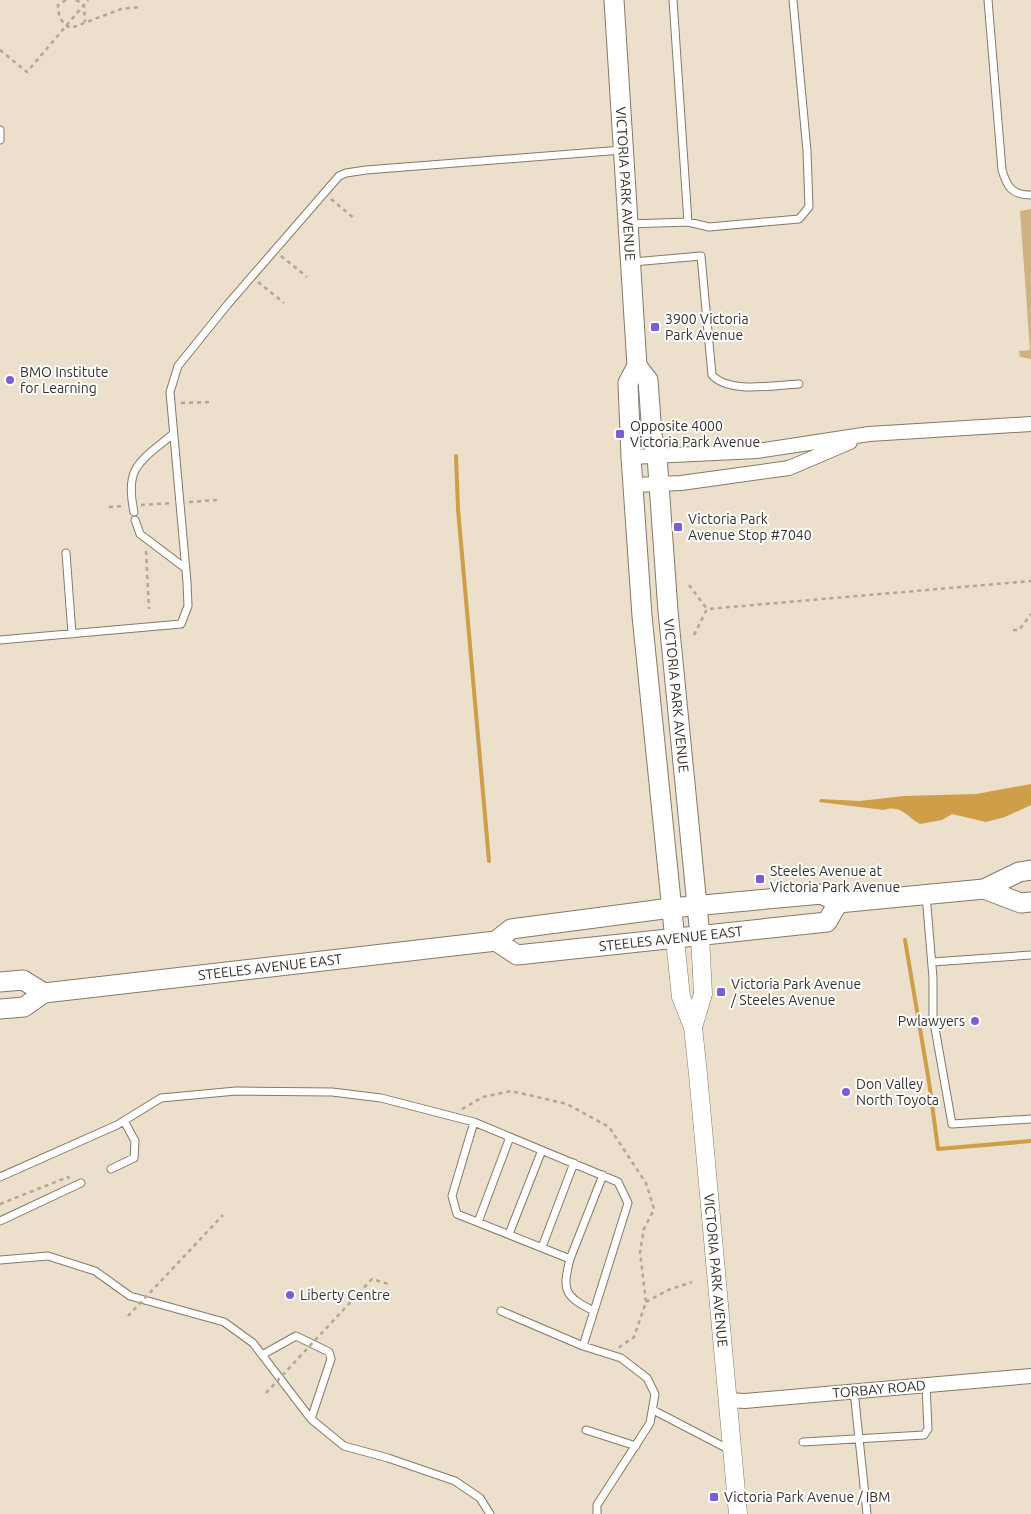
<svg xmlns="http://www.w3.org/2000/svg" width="1031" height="1514" font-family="Ubuntu,sans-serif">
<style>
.green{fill:#cfb281}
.water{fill:#ce9e49}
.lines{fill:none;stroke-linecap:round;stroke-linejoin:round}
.stream{stroke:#ce9e49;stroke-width:4}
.service-casing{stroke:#857a68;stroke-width:9}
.minor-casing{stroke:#857a68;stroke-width:16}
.tertiary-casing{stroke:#857a68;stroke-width:19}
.secondary-casing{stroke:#857a68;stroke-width:21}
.path{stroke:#b1a797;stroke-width:2.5;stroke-dasharray:4 4;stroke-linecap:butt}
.service{stroke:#fff;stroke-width:7}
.minor{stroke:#fff;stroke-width:14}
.tertiary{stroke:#fff;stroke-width:18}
.secondary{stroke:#fff;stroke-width:19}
.path-bridge{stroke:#b1a797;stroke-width:2.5;stroke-dasharray:4 4;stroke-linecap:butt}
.poi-dot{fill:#795ed8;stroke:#fff;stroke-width:2}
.labels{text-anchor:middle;stroke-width:4;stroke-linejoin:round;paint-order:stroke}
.street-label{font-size:14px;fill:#353028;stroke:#fff}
.poi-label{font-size:14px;fill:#353028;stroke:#fff;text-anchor:start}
</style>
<rect width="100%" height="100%" fill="#ecdfcb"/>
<path class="green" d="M1031,209V359L1020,357L1019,351L1030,350L1020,211Z"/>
<path class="water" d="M1031,784V805L1005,817L986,822L952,814L942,820L920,824C907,817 901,804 884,810L819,802L820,799L860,801L904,796L976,794Z"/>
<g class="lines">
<path class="stream" d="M456,456L458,509L489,861
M905,940L929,1082L938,1149L1031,1141"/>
<defs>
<path id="service" d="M673,0L688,222
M988,0L1002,170C1007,187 1012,195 1031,195
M0,130V140
M628,224L688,222L709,227L799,219L809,207L807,151L793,0
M633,262L701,256L712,375C729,394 774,385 799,384
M134,512C124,466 141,461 173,434
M135,520L140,534L185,568
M66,553L72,634
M0,640L181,624L188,606L187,582L170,392L178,366L228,304L339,176L346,173L366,170L622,150
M926,895L933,978V1017L952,1124L1031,1119
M932,962L1031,955
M474,1122L452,1196L457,1214L570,1259C562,1291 564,1296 594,1311
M111,1169L134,1158L135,1141L124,1121
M0,1177L117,1125L161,1098L236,1091L332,1092L381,1098L474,1122L618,1182L628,1203L583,1346
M0,1221L81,1183
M478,1222L510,1137
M509,1234L542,1150
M542,1247L574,1163
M570,1259L603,1175
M0,1260L48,1256L95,1271L130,1296L224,1322L253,1343L311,1419L344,1446L388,1458L455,1481L480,1498L490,1514
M501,1311L583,1346L621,1358L647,1378L655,1394L650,1423L597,1505V1514
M262,1355L296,1336L329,1352L331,1359L311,1419
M854,1391L867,1514
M653,1410L730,1450
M586,1430L636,1446
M803,1442L924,1435L928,1429L926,1385"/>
<path id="minor" d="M631,457L757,451L869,434L1031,424
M634,485L681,483L789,468L850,442
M727,1400L745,1401L1031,1376"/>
<g id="tertiary">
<path id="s1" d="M675,940L681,997L693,1027L698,1074L738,1514"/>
<path d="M693,1027L703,994L700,936"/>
</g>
<g id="secondary">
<path id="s2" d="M614,0L637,366L628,383L631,457L642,616L675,940"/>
<path id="s3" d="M637,366L648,380L652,435L657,456L668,611L700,936"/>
<path d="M984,889L1021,903L1031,902"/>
<path id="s4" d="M496,941L517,955L827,922L838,903"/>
<path d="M0,982L23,980L44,993"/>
<path id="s5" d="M0,1009L24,1007L44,993L496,941L511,929L671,908L822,894L838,903L984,889L1019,872L1031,870"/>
</g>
</defs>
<use href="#service" class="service-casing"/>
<use href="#minor" class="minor-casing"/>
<use href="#tertiary" class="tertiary-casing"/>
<use href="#secondary" class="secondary-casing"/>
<path class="path" d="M66,0L58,5C58,15 61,24 71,28L121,9L141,7
M76,0L84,5L85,22
M0,50L27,72L88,0
M331,199L355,219
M281,256L307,277
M258,282L284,303
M181,403L210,402
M189,502L217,500
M141,505L171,503
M109,507L123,506
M146,551L149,609
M689,585L707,609
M1013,630H1019L1031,614
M694,635L707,609L1031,581
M462,1109L483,1097L511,1091L567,1104L609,1127L646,1183L654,1209L644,1229L640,1252L646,1302L634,1337L618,1348
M0,1204L68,1177L69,1179
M646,1302L668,1290L692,1282"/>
<use href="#service" class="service"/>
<use href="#minor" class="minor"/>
<use href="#tertiary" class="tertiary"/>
<use href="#secondary" class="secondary"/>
<path class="path-bridge" d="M128,1316L223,1215
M266,1393L372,1279L388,1284"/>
</g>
<g class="poi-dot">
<rect x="650" y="322" width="10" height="10" rx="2.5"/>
<circle cx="10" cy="380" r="5"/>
<rect x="615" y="429" width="10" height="10" rx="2.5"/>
<rect x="673" y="522" width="10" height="10" rx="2.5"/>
<rect x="755" y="874" width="10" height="10" rx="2.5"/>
<rect x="716" y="987" width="10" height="10" rx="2.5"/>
<circle cx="975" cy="1021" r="5"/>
<circle cx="846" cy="1092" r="5"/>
<circle cx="290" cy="1295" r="5"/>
<rect x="709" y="1492" width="10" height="10" rx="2.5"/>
</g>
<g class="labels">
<g class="street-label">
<text dy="5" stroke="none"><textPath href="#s2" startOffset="184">VICTORIA PARK AVENUE</textPath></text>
<text dy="5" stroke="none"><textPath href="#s3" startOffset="335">VICTORIA PARK AVENUE</textPath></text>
<text dy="5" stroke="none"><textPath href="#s4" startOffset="180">STEELES AVENUE EAST</textPath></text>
<text dy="5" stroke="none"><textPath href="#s5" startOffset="276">STEELES AVENUE EAST</textPath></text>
<text dy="5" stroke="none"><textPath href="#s1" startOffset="334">VICTORIA PARK AVENUE</textPath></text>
<text transform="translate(879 1389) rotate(-5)" y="5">TORBAY ROAD</text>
</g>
<g class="poi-label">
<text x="665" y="324">3900 Victoria<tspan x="665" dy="16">Park Avenue</tspan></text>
<text x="20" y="377">BMO Institute<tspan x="20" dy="16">for Learning</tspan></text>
<text x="630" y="431">Opposite 4000<tspan x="630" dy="16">Victoria Park Avenue</tspan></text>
<text x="688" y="524">Victoria Park<tspan x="688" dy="16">Avenue Stop #7040</tspan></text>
<text x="770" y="876">Steeles Avenue at<tspan x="770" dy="16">Victoria Park Avenue</tspan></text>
<text x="731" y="989">Victoria Park Avenue<tspan x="731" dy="16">/ Steeles Avenue</tspan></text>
<text x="965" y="1026" text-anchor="end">Pwlawyers</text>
<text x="856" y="1089">Don Valley<tspan x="856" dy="16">North Toyota</tspan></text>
<text x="300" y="1300">Liberty Centre</text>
<text x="724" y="1502">Victoria Park Avenue / IBM</text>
</g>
</g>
</svg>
